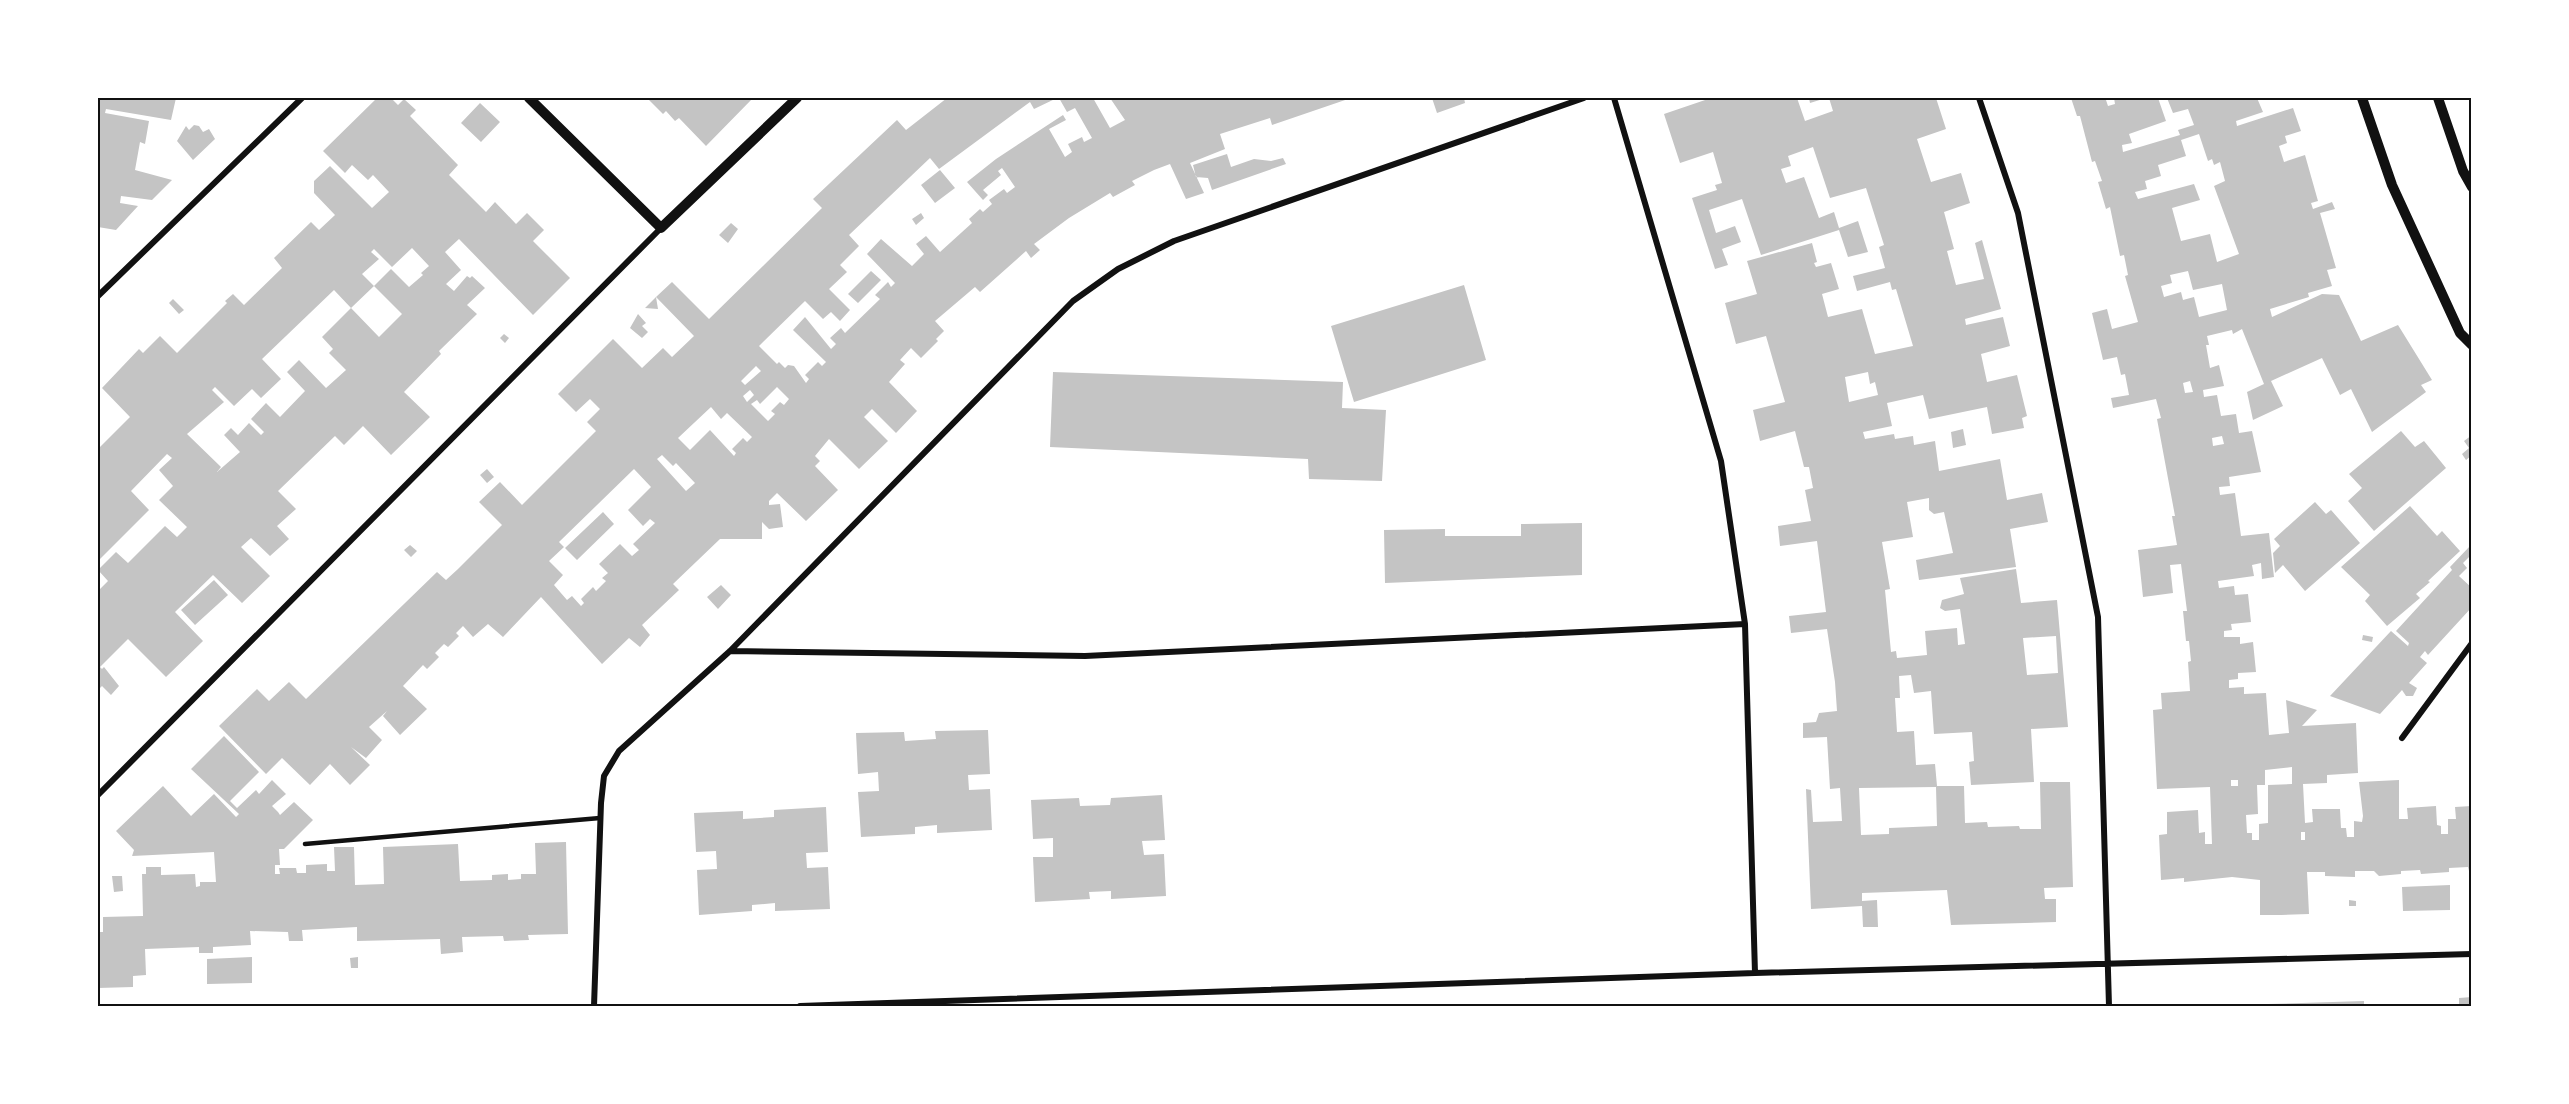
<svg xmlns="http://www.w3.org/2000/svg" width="2569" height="1104" font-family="'Asap Condensed',sans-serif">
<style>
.building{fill:#c4c4c4;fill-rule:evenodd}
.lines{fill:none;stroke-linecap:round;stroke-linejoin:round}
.service{stroke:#111;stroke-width:4.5}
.minor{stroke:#111;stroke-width:6}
.tertiary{stroke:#111;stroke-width:10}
.neatline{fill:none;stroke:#111;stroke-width:2}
</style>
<rect width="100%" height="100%" fill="#fff"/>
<path class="building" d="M98,98H176L171,120L106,109L105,113L149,121L145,144L140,142L135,170L172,180L152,200L121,196L120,203L138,206L116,230L98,227Z
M377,98H391L398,105L404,99L416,110L410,116L458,165L449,175L486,212L495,202L516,224L527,213L544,230L533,241L570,278L533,315L459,239L445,252L461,270L446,284L454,291L467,276L470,278L472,276L485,288L467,305L477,314L439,351L441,354L404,392L430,417L391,455L363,426L344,445L335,436L278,491L296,509L277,526L289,539L270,556L251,538L241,547L270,576L242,603L213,575L175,612L203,641L166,677L128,639L100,667L102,669L104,667L119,686L111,695L102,686L100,688L98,685V591L108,581L98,570L116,552L128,563L165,526L177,537L187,527L159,500L173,486L159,470L172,458L167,454L131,491L149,510L98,561V449L130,417L102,388L139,349L143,353L160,336L177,353L227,303L225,301L233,294L244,305L282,268L274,258L311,222L319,230L335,215L314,193V181L330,166L372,208L389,192L373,175L368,180L352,165L345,173L323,151ZM412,248L429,266L421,273L423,275L409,287L391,269L374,286L402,314L379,337L351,308L322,337L333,349L329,353L346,370L326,388L299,360L287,372L305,391L280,417L266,403L251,419L264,432L261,435L249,423L238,435L231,428L224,435L240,452L217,472L221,467L187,434L224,402L212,390L215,387L234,406L252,389L261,398L281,379L262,359L334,290L351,308L374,286L362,274L379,259L371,252L374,249L392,267Z
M647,98H753L706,146L679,118L675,121L666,111L663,114Z
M947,98H1057L1034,109L1030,102L939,169L930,158L849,235L859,246L840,265L847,272L829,289L850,310L840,321L831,312L823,319L805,301L759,346L777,364L779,362L785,368L788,365L794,366L806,383L809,379L805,375L818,362L822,366L826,362L793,330L805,317L831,349L836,344L830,338L841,328L845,333L880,299L875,295L888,282L891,287L895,283L867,254L881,239L912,266L924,254L916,244L926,236L940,252L972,223L969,219L980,209L983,212L992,204L989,200L1004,189L1007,193L1015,187L1002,168L998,171L1001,175L983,190L988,195L983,200L967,182L996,159L1063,115L1066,120L1049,129L1065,157L1072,152L1068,144L1082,137L1084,142L1092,138L1075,108L1067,112L1059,98H1093L1110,128L1125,120L1110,98H1351L1272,125L1270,118L1220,134L1225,149L1190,163L1204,193L1186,199L1170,164L1154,170L1132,181L1135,185L1113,197L1110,193L1069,218L1034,244L1040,250L1031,258L1026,251L980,292L975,287L935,321L944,331L936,339L938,341L921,358L911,348L900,360L905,364L889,382L917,411L896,433L872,409L864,417L888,441L859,469L829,439L815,456L820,461L815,466L838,490L806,521L777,493L769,501V505L780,504L783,527L769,529L762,522V539H720L673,584L679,590L642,625L650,635L640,647L629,638L602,664L541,597L503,637L488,624L473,637L463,626L456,633L459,636L448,647L444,644L435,653L439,657L427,669L423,665L403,686L427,709L400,735L383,716L387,711L369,727L382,740L366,758L351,747L370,765L350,785L330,764L310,785L282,758L266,774L219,726L257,689L269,701L289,682L306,699L437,572L446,580L458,569L502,525L479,502L500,482L522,505L596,431L587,422L600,409L590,399L576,412L558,394L613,339L642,368L663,348L672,357L694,336L656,297L672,282L709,319L822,208L813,199L897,120L906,130ZM756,366L761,371L745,385L741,381ZM777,387L789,399L784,405L780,402L771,411L775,414L768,421L751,404L757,400L760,404ZM750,390L754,395L747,402L743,396ZM711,407L721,419L727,413L752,437L747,442L743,438L732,449L736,453L734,456L710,430L690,450L678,438ZM662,455L673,466L676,463L695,483L686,491L657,459ZM634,469L651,487L628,510L643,526L650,519L655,523L633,544L639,550L632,556L620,544L599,564L608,573L602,578L606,581L596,591L593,587L581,599L584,603L581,606L572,596L567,600L554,585L563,575L549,561L564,547L559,542Z
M1432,98H1464L1465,103L1437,113Z
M1711,98H1797L1805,121L1833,111L1829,98H1936L1946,129L1917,139L1931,182L1961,173L1970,203L1944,212L1954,249L1947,251L1956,285L1984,279L1975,243L1982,240L2001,309L1965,319L1966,325L2003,317L2010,346L1981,354L1987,382L2017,375L2027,416L2022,418L2024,428L1992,434L1987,407L1929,419L1923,395L1887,403L1892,426L1863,432L1865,439L1894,434L1895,439L1913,436L1914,445L1935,441L1939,471L2000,459L2007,500L2042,493L2048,522L2010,529L2016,567L1919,580L1916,560L1953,553L1944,512L1934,514L1929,510V498L1907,502L1913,537L1882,542L1890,589L1885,590L1891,652L1896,651L1897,658L1927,655L1925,631L1957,628L1958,645L1965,644L1960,609L1945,611L1940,608L1942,600L1964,594L1960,578L2016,569L2021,603L2057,600L2068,727L2031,729L2034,782L1971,785L1969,762L1974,761L1972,732L1934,734L1931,691L1914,693L1911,675L1899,676L1900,698H1895L1897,732L1914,731L1916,765L1935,764L1937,786H1964L1965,823L1987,822L1988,827L2019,826L2020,829H2041L2040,782H2070L2073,887L2044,888L2045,899H2056V922L1951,925L1947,890L1862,893V901L1877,900L1878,927H1863L1862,906L1811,909L1806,789L1811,790L1813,822L1842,821L1840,788L1830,789L1827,737L1803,738V723L1816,722L1819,713L1837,711L1835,682L1827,629L1791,633L1789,616L1826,612L1817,541L1780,546L1778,526L1811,521L1805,490L1813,488L1809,467H1804L1795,431L1760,441L1753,410L1785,402L1766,336L1736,344L1725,303L1757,294L1747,261L1812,243L1817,262L1814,263L1816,267L1831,263L1839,289L1822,294L1828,317L1862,309L1875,354L1913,346L1896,289L1892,290L1890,282L1857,291L1853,276L1885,268L1879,247L1884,245L1866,188L1830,198L1813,147L1788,156L1791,166L1781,169L1786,183L1804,177L1819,218L1834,212L1839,228L1858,221L1868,252L1848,257L1839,230L1761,255L1742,199L1709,210L1716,233L1735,226L1741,242L1722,249L1728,265L1715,269L1692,198L1717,190L1715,185L1722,183L1713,152L1680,163L1664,114ZM1868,372L1870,384L1875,382L1878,395L1849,402L1845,377ZM2056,636L2058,673L2027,675L2023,638ZM1936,787L1937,826L1889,828V834L1861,835L1859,788Z
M1809,98H1826L1810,103Z
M2071,98H2112L2106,100L2108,106L2115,104L2114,98H2158L2166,121L2129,134L2132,143L2122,145L2123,152L2180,135L2178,130L2194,125L2188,109L2173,113L2167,98H2257L2263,112L2236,121L2237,126L2293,108L2301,131L2285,136L2287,143L2279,146L2284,162L2305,155L2318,201L2311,203L2313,209L2332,202L2335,209L2320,213L2336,268L2327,270L2332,286L2308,293L2309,297L2270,309L2272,317L2322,294L2339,295L2361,341L2398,325L2432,380L2421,385L2426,392L2372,432L2351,389L2340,395L2322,358L2271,381L2283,406L2253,420L2247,392L2264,384L2242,329L2233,334L2232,330L2207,336L2209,345H2206L2210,368L2219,365L2224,386L2203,390L2204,397L2217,395L2221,416L2236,414L2239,433L2252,431L2261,472L2229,477L2230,486L2219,487L2220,495L2235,493L2241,536L2269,533L2274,577L2262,579L2261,563L2252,565L2254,576L2218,581L2219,588L2234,586L2235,595L2248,594L2251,622L2231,624L2232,630L2224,631V637H2240V644L2253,642L2256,672L2238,673V679L2229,680V688L2244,687V694L2266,693L2269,735L2289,733L2286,700L2317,710L2302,726L2356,723L2358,773L2327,775V783L2303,784L2305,823L2313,822L2312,809H2340L2341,828H2346L2347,837H2354V821L2362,822L2363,816L2359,782L2399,780V819H2408L2407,808L2436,806L2437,825L2441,826V834H2448V819H2456L2455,807L2472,806V871H2469L2468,867L2449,868V872L2421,874L2420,870L2401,871V874L2379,876L2374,871H2355V877L2325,876V872H2307L2309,914L2281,915H2260V880L2232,877L2184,882V878L2161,880L2159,835L2167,834V812L2198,810L2199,833L2205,832V844H2212L2210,787L2157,789L2153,710L2162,709L2161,693L2190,691L2188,662L2191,661L2189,641H2186L2183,611H2187L2181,564L2170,565L2173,593L2143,597L2138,550L2177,545L2172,516H2175L2157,419L2161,418L2156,399L2113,408L2111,398L2129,395L2125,374L2121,375L2117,357L2103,360L2092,313L2107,309L2112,329L2138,322L2125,276L2128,275L2124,255L2120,256L2110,207L2106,209L2098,182L2102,181L2095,161L2092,162L2080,116H2077ZM2199,134L2208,161L2212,159L2214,165L2220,162L2225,181L2214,186L2239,254L2217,262L2210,234L2181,241L2172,208L2200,200L2194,184L2138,199L2135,192L2147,189L2145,181L2161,176L2158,165L2186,156L2181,140ZM2188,271L2193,290L2222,284L2227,310L2199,317L2194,297L2183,300L2181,292L2164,297L2161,286L2172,283L2170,275ZM2190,381L2193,392L2185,393L2183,383ZM2222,436L2224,444L2213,446L2212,438ZM2292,767V784L2268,785V823L2259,824V840H2252V833H2247L2246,815L2258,814L2257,785H2265V770ZM2231,780H2238V786H2231ZM2301,832H2305V840H2301Z
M480,103L500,122L481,142L461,123Z
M194,125L199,126L203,132L209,129L215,139L193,160L177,141L186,126L189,130Z
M1227,154L1231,167L1254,159L1271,161L1283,158L1286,164L1212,190L1208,178L1196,177L1193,165Z
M940,170L955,188L935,203L921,185Z
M921,213L924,218L916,225L912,219Z
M731,223L738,229L728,243L719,235Z
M871,271L881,280L858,303L848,294Z
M1464,285L1486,360L1354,402L1331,326Z
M656,297L658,309L645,308Z
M173,299L184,310L179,314L169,303Z
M638,314L646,323L642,326L648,332L642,338L630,328Z
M504,334L509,338L505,343L500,338Z
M1053,372L1343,382L1342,408L1386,410L1382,481L1309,479L1308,459L1050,447Z
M1963,429L1966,445L1953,448L1951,432Z
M2401,431L2415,447L2424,441L2446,468L2374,531L2348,501L2362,488L2349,474Z
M2472,435V455L2466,460L2462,454L2469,448L2464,441Z
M487,469L494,477L487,483L480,475Z
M2315,502L2326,514L2331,510L2360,543L2305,591L2283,565L2275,573L2273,553L2280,546L2274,539Z
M2410,506L2437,536L2442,531L2460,551L2428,581L2430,582L2416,594L2420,598L2387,626L2365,601L2370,595L2341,567Z
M603,512L614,524L577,560L565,548Z
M1582,523V575L1385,583L1384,530L1445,529V536H1521V524Z
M410,545L417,551L411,557L404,550Z
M2470,546L2472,554L2463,563L2467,568L2459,576L2472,588V607L2428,655L2425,651L2420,657L2427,663L2409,683L2417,688L2413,696H2406L2402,690L2380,714L2330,696L2391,631L2408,646L2409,643L2396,631L2452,570L2450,567Z
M214,580L228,595L195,625L181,610Z
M721,585L731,595L718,609L707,597Z
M2363,635L2373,637L2372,642L2362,640Z
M988,730L990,774L968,775L969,790L990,789L992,830L937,833V825L915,827V834L861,837L858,792L879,791L878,772L858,774L856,733L904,732L905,741L936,739L935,731Z
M224,736L259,772L230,801L237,808L256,790L259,794L272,780L286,794L272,806L278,812L280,815L294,802L313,820L284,849H279L280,865H275V874H280L279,868H296L297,873H306V865L327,864V871H335L334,847H354L355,885L384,884L383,847L458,844L460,881L492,880V875L508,874V880L521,879V874H536L535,843L566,842L568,934L528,935L529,940L504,941L503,936L462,937L463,952L441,954L440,939L357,941V927L302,930L303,941H289L288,932L250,931L251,945L213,947V953H199V947L145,949L146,975L133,976V987L98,988V932H103V917L143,916L142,874H146V867H161V875L195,874L196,887L200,886V882H216L214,852L132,856L134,850L116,831L163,786L191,816L214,794L236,817L239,814L191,769Z
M1162,795L1165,840L1142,841L1144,855L1164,854L1166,896L1111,899V891L1089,892L1090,899L1035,902L1033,857H1053V838L1033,839L1031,800L1079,798L1080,806L1110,805L1111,798Z
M826,807L828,852L806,853L807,868L828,867L830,909L775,911V903L752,905V911L699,915L697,870L717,869L716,851L696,852L694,813L743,811V819L774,817V810Z
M112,876H122L123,891L114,892Z
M2450,885V910L2403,911L2402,887Z
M2349,900L2356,901V906H2349Z
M252,957V983L207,984V959Z
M358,957V968H351L350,958Z
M2472,997V1006H2459V998Z
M2364,1001V1006H2268V1004Z"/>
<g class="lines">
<path class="service" d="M305,844L600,818"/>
<path class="minor" d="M1614,98L1721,461L1745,624L1755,973
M1979,98L2018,213L2098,617L2109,1006
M98,296L302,98
M730,651L1085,656L1745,624
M2402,738L2472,643
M98,795L661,228
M594,1006L601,803L604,776L619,751L730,651L1073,301L1118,269L1174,241L1584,98
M800,1006L1755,973L2472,954"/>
<path class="tertiary" d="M529,98L661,228L797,98
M2362,98L2392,185L2460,333L2472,345
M2438,98L2463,171L2472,187"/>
</g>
<rect width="2569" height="1104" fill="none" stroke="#ffffff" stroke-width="198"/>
<rect x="99" y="99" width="2371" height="906" class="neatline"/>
</svg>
